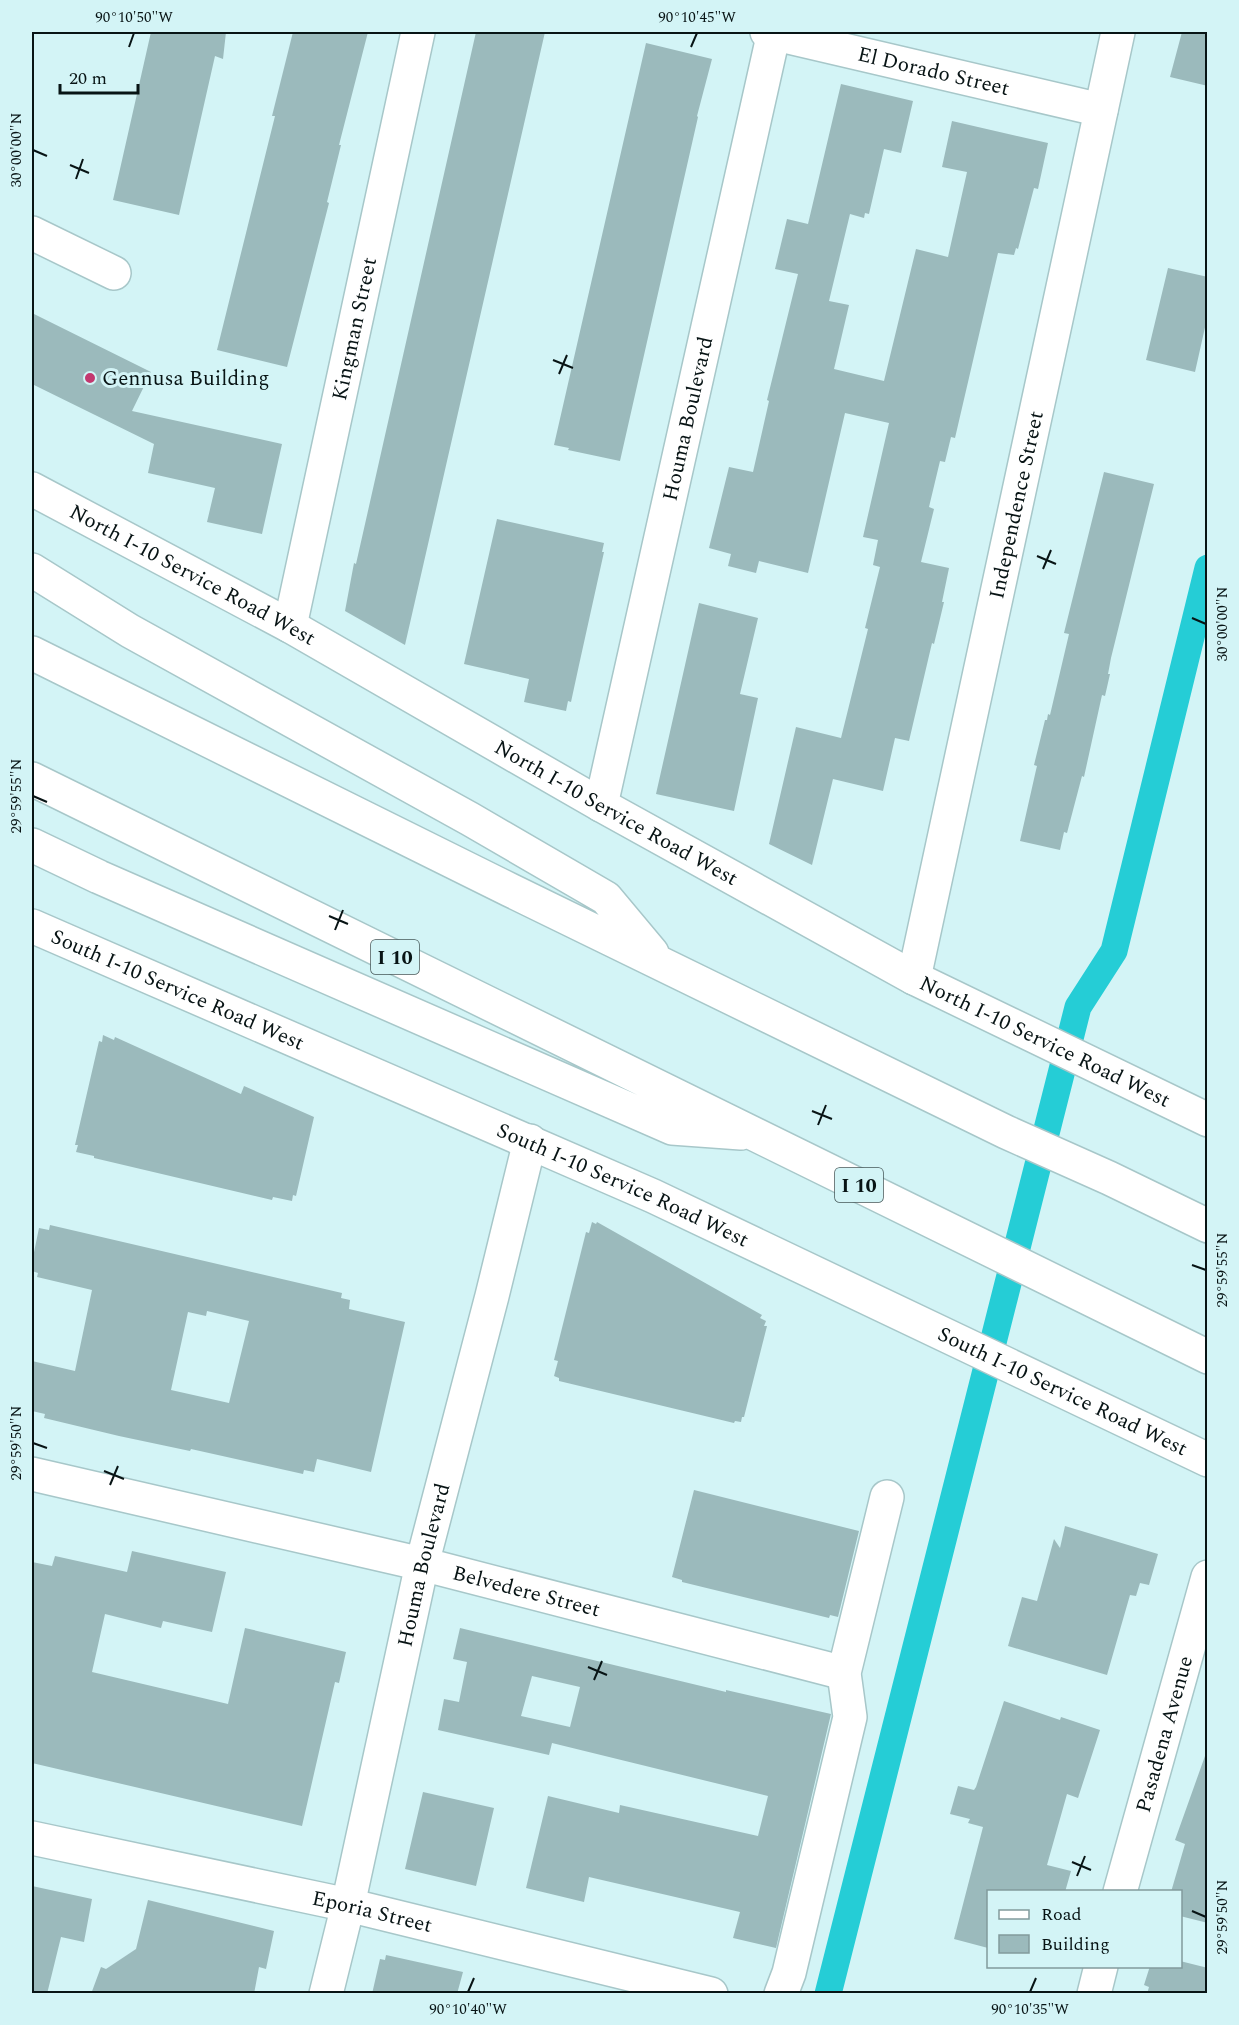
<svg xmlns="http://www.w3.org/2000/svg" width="1239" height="2025" font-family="Spectral,serif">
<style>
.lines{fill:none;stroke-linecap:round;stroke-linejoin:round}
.canal{stroke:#25cdd6;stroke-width:27}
.building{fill:#9bbabc;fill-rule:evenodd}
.minor-casing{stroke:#a7c7c9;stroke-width:36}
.highway-casing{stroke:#a7c7c9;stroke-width:36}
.minor{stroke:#fff;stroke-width:33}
.highway{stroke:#fff;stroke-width:33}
.ticks{fill:none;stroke:#081415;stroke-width:2}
.poi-dot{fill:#c3386f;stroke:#d3f4f6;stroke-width:2}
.labels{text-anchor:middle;stroke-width:6;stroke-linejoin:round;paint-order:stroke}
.shield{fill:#d3f4f6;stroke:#455758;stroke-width:1.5}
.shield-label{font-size:20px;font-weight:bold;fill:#081415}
.street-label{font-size:21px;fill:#081415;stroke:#d3f4f6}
.poi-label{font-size:21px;fill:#081415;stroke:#d3f4f6;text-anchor:start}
.neatline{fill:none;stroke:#081415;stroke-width:2}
.ticks-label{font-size:15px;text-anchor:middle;fill:#081415}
</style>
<rect width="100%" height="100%" fill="#d3f4f6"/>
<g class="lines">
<path class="canal" d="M828,1994L1078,1007L1114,951L1208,568"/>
</g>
<path class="building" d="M151,32H226L223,59L215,56L179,215L113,200Z
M293,32H368L339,145H341L327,202L329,203L287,367L217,350L275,116H272Z
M476,32H545L405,645L345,611L354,563L356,564Z
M1182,32H1208V86L1170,77Z
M646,43L712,59L697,116L698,117L620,461L568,450L569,448L554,445Z
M841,84L913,101L901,153L884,149L869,214L865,213L864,218L850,214L829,301L849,305L834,369L884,381L916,249L948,257L967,172L942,167L952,121L1048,143L1038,189L1034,188L1018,249L1016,248L1014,255L998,253L955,438L951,437L945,462L940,461L929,507L934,509L921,562L949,568L942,602H944L934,644L932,643L909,741L895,738L883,791L833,779L812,865L769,844L796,727L841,738L868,629L865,628L880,567L873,565L878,540L863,537L889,423L845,413L808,573L759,561L756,573L728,566L731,554L709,548L729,467L753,472L769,401L767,400L798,274L775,269L787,219L808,224Z
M1168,268L1208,277V314L1195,372L1146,360Z
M32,313L151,372L132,411L282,444L262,534L207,522L215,488L148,473L154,444L32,384Z
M1104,472L1154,484L1111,658L1108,674H1110L1105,696L1102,695L1084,777L1082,776L1067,833L1064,832L1060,850L1020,841L1036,770L1037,766L1034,765L1045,720H1047L1048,714L1050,715L1069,634L1064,633Z
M497,519L604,543L602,552H604L579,665L571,702L568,701L566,711L524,702L529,679L464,664Z
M699,603L758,618L740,694L758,698L734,811L656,794Z
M103,1035L114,1040L115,1037L241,1094L244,1086L314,1117L296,1196L293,1195L292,1201L273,1197L272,1200L94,1158V1156L76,1152L78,1145H75L99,1041L102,1042Z
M592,1222L596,1224L597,1222L762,1315L760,1318L766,1321L764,1326H767L744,1417H742L741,1422L735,1421L734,1423L559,1381V1378L554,1376L558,1361L554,1360L586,1232L589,1233Z
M50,1225L342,1293L341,1298L350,1300L349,1309L405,1322L371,1472L317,1459L314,1472L304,1470L303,1474L191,1449L190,1451L119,1436L44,1418L45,1414L32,1411V1361L75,1371L92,1290L37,1277L38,1273L32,1271V1262L39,1228L49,1230ZM207,1311L249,1321L229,1403L171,1390L188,1312L206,1316Z
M694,1490L859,1531L838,1617L830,1615L829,1618L682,1582V1580L672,1577Z
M1065,1526L1158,1554L1149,1585L1140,1583L1136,1596L1130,1595L1107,1675L1008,1646L1022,1597L1037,1601L1054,1539L1060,1548Z
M132,1551L226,1572L212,1632L163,1621L161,1628L105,1614L92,1672L228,1704L245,1628L346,1652L339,1683L335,1682L302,1826L32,1763V1562L52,1566L55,1556L127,1572Z
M460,1628L726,1692V1690L831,1714L776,1948L733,1938L740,1912L589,1877L584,1902L526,1888L548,1796L619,1813L620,1805L758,1836L768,1796L552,1743L549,1755L438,1730L444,1699L459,1702L467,1662L453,1659ZM532,1676L580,1687L570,1727L521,1716Z
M1004,1701L1060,1720L1061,1717L1100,1730L1078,1798L1067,1794L1047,1865L1071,1871L1065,1892H988V1948L954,1939L983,1827L968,1823L970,1819L950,1814L958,1786L974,1790L976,1787Z
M1205,1756L1208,1757V1923L1180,1916V1892H1171L1185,1844L1175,1840Z
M423,1792L494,1808L476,1886L405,1869Z
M32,1886L92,1899L84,1942L61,1937L47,1994H32Z
M148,1900L274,1931L266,1969L259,1967L254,1994H91L101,1967L106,1969L136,1949Z
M386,1955L463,1972L457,1994H372L380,1959L385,1960Z
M1180,1961L1208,1968V1994H1147L1149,1987L1144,1985L1150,1966H1180Z"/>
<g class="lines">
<defs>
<g id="minor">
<path id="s1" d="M767,32L1101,110"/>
<path d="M32,233L114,273"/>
<path id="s2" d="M32,489L290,626L601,805L914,978L1208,1120"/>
<path id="s3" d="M290,626L418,32"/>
<path id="s4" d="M601,805L774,32"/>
<path id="s5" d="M32,926L653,1196L1208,1460"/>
<path id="s6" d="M914,978L1118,32"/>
<path id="s7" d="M32,1474L422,1564L844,1673"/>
<path id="s8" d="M32,1838L348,1905L711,1994"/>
<path id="s9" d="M1120,1892L1208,1577"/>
<path id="s10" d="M326,1994L348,1905L422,1564L492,1296L530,1141"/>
<path d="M781,1994L789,1973L850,1717L844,1673L887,1497"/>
<path d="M1094,1994L1101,1966"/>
</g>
<path id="highway" d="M32,570L130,631L470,819L606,898L652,953
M32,653L510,890L1006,1132L1109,1178L1208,1226
M32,779L1208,1357
M32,845L99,877L672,1128L741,1133"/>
</defs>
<use href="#minor" class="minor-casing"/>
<use href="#highway" class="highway-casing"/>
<use href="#minor" class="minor"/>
<use href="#highway" class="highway"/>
</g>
<path class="ticks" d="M129,47L134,33M691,47L697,33M33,150L47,156M70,165L89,173M76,179L83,159M553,360L573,368M559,374L567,355M1037,556L1056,564M1043,569L1051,550M1192,618L1206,624M33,796L47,802M329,916L348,924M335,930L343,910M812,1111L832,1119M818,1125L826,1105M1192,1265L1206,1270M33,1443L47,1448M104,1471L124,1479M110,1485L118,1466M588,1667L607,1675M594,1680L602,1661M1072,1862L1091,1870M1077,1876L1085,1856M1192,1911L1206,1917M468,1992L474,1978M1030,1992L1036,1978"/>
<circle class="poi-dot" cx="90" cy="378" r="6"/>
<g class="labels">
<g class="shield">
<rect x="371" y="940" width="48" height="34" rx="4.5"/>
<rect x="835" y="1168" width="48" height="34" rx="4.5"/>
</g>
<g class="shield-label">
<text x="395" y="964">I 10</text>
<text x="859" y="1192">I 10</text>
</g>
<g class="street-label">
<text dy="7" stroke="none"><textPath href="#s1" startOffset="171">El Dorado Street</textPath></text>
<text dy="7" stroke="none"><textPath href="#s3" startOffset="304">Kingman Street</textPath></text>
<text dy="7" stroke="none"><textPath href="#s4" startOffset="396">Houma Boulevard</textPath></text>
<text dy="7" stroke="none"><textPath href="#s6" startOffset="484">Independence Street</textPath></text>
<text dy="7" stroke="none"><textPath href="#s2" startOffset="182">North I-10 Service Road West</textPath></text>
<text dy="7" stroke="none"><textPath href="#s2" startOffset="668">North I-10 Service Road West</textPath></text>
<text dy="7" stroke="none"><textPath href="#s5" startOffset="159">South I-10 Service Road West</textPath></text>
<text dy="7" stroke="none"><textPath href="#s2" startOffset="1154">North I-10 Service Road West</textPath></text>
<text dy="7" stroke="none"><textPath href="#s5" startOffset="645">South I-10 Service Road West</textPath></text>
<text dy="7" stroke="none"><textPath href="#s5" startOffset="1131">South I-10 Service Road West</textPath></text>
<text dy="7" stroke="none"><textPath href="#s10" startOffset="440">Houma Boulevard</textPath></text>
<text dy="7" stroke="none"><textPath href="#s7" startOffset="508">Belvedere Street</textPath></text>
<text dy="7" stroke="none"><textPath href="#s9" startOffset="164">Pasadena Avenue</textPath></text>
<text dy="7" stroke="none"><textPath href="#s8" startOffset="348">Eporia Street</textPath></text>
</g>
<g class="poi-label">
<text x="102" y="385">Gennusa Building</text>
</g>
</g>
<rect width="1239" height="2025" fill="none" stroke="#d3f4f6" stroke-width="66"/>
<rect x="987" y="1890" width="195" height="78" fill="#d3f4f6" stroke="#829a9c" stroke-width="1.5"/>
<rect x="999" y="1910" width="30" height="9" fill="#ffffff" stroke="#829a9c" stroke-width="1.5"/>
<text x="1041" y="1920" font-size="18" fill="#081415">Road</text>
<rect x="999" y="1935" width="30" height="18" fill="#9bbabc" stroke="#829a9c" stroke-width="1.5"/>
<text x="1041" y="1950" font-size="18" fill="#081415">Building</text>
<path d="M60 84v9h78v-9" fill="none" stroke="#081415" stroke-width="3"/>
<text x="69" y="84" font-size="18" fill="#081415" stroke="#d3f4f6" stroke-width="4.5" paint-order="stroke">20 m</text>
<rect x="33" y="33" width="1173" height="1959" class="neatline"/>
<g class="ticks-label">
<text x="134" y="22">90°10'50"W</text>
<text x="697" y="22">90°10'45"W</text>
<text transform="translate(16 150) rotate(-90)" y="5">30°00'00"N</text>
<text transform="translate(1222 624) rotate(-90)" y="5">30°00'00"N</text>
<text transform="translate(16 796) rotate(-90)" y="5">29°59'55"N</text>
<text transform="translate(1222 1270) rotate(-90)" y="5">29°59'55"N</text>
<text transform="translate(16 1443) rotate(-90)" y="5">29°59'50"N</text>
<text transform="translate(1222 1917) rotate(-90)" y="5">29°59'50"N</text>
<text x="468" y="2014">90°10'40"W</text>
<text x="1030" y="2014">90°10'35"W</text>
</g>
</svg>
